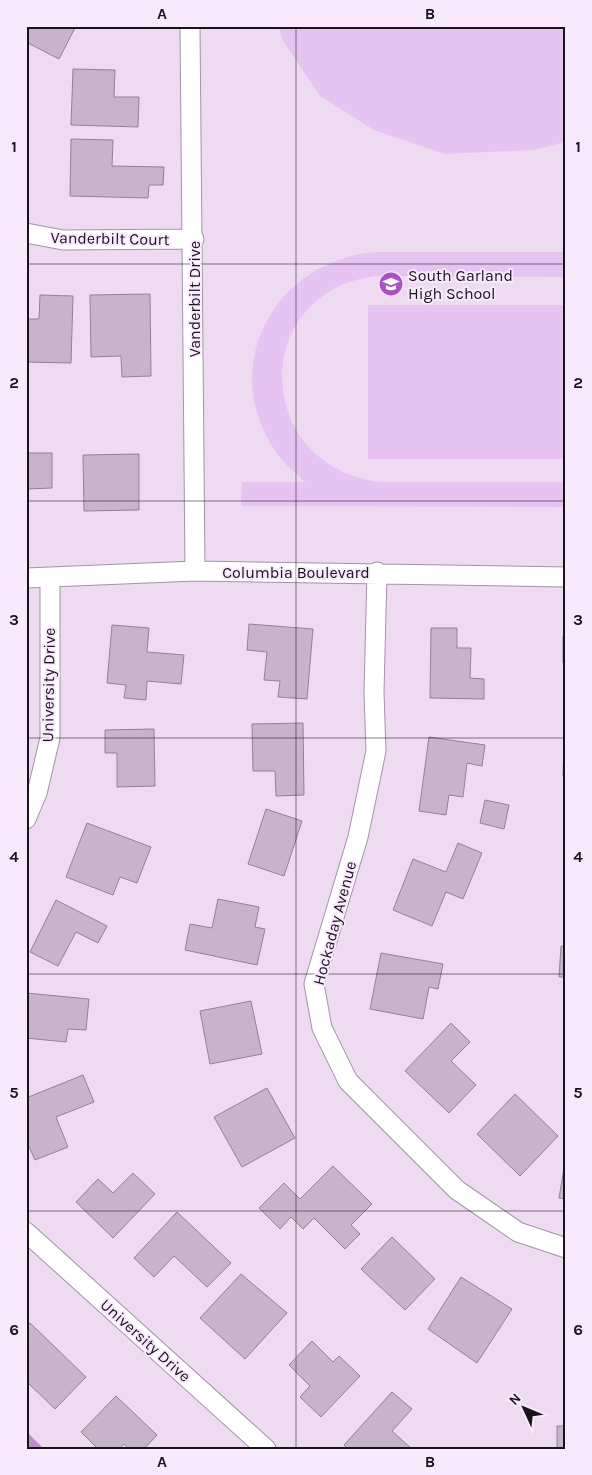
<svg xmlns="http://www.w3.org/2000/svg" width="592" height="1475" font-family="Karla,sans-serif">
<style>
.forest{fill:url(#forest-firs)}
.garden{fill:#e7c3f1}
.building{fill:#c6b4cb;stroke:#928197}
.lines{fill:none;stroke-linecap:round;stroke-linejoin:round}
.street-casing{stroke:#a392a8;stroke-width:21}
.street{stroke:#fff;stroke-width:19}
.grid{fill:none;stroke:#1a131c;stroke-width:1;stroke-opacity:0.55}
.labels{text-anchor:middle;stroke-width:4;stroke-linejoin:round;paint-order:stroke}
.street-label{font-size:16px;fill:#1a131c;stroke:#f9e9fd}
.poi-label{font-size:16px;fill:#1a131c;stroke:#f9e9fd;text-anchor:start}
.neatline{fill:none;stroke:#1a131c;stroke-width:2}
.grid-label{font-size:16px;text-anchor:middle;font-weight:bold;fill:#1a131c}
</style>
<defs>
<pattern id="forest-firs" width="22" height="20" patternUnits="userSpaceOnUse" patternTransform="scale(1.25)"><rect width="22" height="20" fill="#c08ecd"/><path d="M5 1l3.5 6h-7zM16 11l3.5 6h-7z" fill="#9b73a6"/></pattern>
</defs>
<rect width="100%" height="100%" fill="#eedbf2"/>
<path class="forest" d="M26,1431L44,1449H26Z"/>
<path class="garden" d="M278,26H566V142L534,150L444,154L374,130L320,96L283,41Z
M375,252H566V277L377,276C250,290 250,466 381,482H566V507L241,506L242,482H305C293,471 281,461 272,446C219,361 278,260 375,252Z
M368,305H566V459H368Z"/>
<path class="building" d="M26,26H76L59,59L26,42Z
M73,69L115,70L114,97H139L138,127L71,125Z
M71,139L113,140L112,166L164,167L163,185H149L148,198L70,196Z
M150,294L151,376L122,377L121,356L91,357L90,295Z
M40,295L73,296L71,363L26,362V319H39Z
M26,453H52V488L26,489Z
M139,454V510L84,511L83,455Z
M249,624L313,629L307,699L278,697L280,681L264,680L267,652L247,650Z
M112,625L149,628L147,652L184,655L181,684L147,681L146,700L124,698L126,685L107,683Z
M431,628H457V648H471L470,678L484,679V699L430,698Z
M563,636H566V663H563Z
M303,723L304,795L276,796L275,771H253L252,724Z
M154,729L155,786L117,787V753H105V730Z
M429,737L485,745L482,766L467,763L463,797L449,795L446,815L419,811Z
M564,745H566V776H563Z
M485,800L509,805L504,829L480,823Z
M266,809L302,821L284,876L248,864Z
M87,823L151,847L137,883L120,877L113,895L66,877Z
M458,843L482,853L463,899L446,892L432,926L393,910L413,859L446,872Z
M218,899L259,907L255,927L265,929L257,965L185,950L190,924L212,928Z
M56,900L107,926L98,943L76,932L58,966L30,952Z
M561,946L566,947V977H559Z
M381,953L443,964L438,989L429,987L423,1019L370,1009Z
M26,993L89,999L86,1030L68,1029L66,1042L26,1038Z
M251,1001L262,1054L210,1064L200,1011Z
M451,1023L470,1042L451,1061L476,1085L449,1113L405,1071Z
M83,1075L94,1102L56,1117L68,1147L35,1160L26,1140V1098Z
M267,1088L295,1138L242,1167L214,1117Z
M515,1094L558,1136L520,1176L477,1134Z
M333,1166L372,1204L351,1225L360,1234L345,1249L314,1218L303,1229L291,1217L280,1229L259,1208L284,1183L300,1199Z
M564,1168H566V1199L559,1198Z
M133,1173L155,1194L113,1238L76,1202L98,1179L113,1193Z
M177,1212L231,1263L207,1287L174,1256L154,1277L134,1258Z
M392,1237L435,1279L405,1310L361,1269Z
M241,1274L287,1313L245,1359L200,1318Z
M461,1277L512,1309L477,1363L428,1329Z
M30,1323L86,1377L55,1409L26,1381V1327Z
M312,1341L333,1362L339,1356L360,1376L321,1417L300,1397L310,1386L289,1365Z
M392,1392L412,1409L392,1431L412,1449H348L344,1445Z
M116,1396L157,1435L144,1449H128L124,1444L119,1449H98L81,1432Z
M557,1426H566V1448H557Z"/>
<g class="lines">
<defs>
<path id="street" d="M190,26L195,571
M26,233L63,240L194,239
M377,572L374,692L376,751L358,837L314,984L322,1028L348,1081L457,1190L518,1232L566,1248
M26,578L195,571L566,577
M26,819L37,793L50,738V577
M26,1232L266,1449"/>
</defs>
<use href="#street" class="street-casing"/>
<use href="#street" class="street"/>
</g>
<path class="grid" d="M296,26V1449M26,264H566M26,501H566M26,738H566M26,974H566M26,1211H566"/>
<defs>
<symbol id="school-disc" viewBox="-11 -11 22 22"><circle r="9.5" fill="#aa53c0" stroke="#f9e9fd"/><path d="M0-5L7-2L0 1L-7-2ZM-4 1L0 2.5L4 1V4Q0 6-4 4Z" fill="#fff"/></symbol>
</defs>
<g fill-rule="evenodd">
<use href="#school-disc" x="377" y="270" width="28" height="28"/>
</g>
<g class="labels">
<g class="street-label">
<text transform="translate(110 238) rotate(1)" y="6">Vanderbilt Court</text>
<text transform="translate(194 299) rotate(-90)" y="6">Vanderbilt Drive</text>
<text x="296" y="578">Columbia Boulevard</text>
<text transform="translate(48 685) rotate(-89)" y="6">University Drive</text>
<text transform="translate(334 923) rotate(-75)" y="6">Hockaday Avenue</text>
<text transform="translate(146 1340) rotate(42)" y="6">University Drive</text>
</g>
<g class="poi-label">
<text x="408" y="281">South Garland<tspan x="408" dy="18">High School</tspan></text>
</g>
</g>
<rect width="592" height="1475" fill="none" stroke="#f9e9fd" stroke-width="55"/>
<g transform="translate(524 1408) rotate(314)" stroke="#f9e9fd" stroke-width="4" paint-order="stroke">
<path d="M0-4L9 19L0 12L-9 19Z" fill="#1a131c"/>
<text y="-8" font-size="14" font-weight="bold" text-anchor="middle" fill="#1a131c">N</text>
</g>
<rect x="28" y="28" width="536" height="1420" class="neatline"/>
<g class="grid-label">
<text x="162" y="19">A</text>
<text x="430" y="19">B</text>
<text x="14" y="152">1</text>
<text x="578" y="152">1</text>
<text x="14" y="388">2</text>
<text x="578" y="388">2</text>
<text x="14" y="625">3</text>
<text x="578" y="625">3</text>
<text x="14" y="862">4</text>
<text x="578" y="862">4</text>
<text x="14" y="1098">5</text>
<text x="578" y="1098">5</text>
<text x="14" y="1335">6</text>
<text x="578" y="1335">6</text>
<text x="162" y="1467">A</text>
<text x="430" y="1467">B</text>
</g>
</svg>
